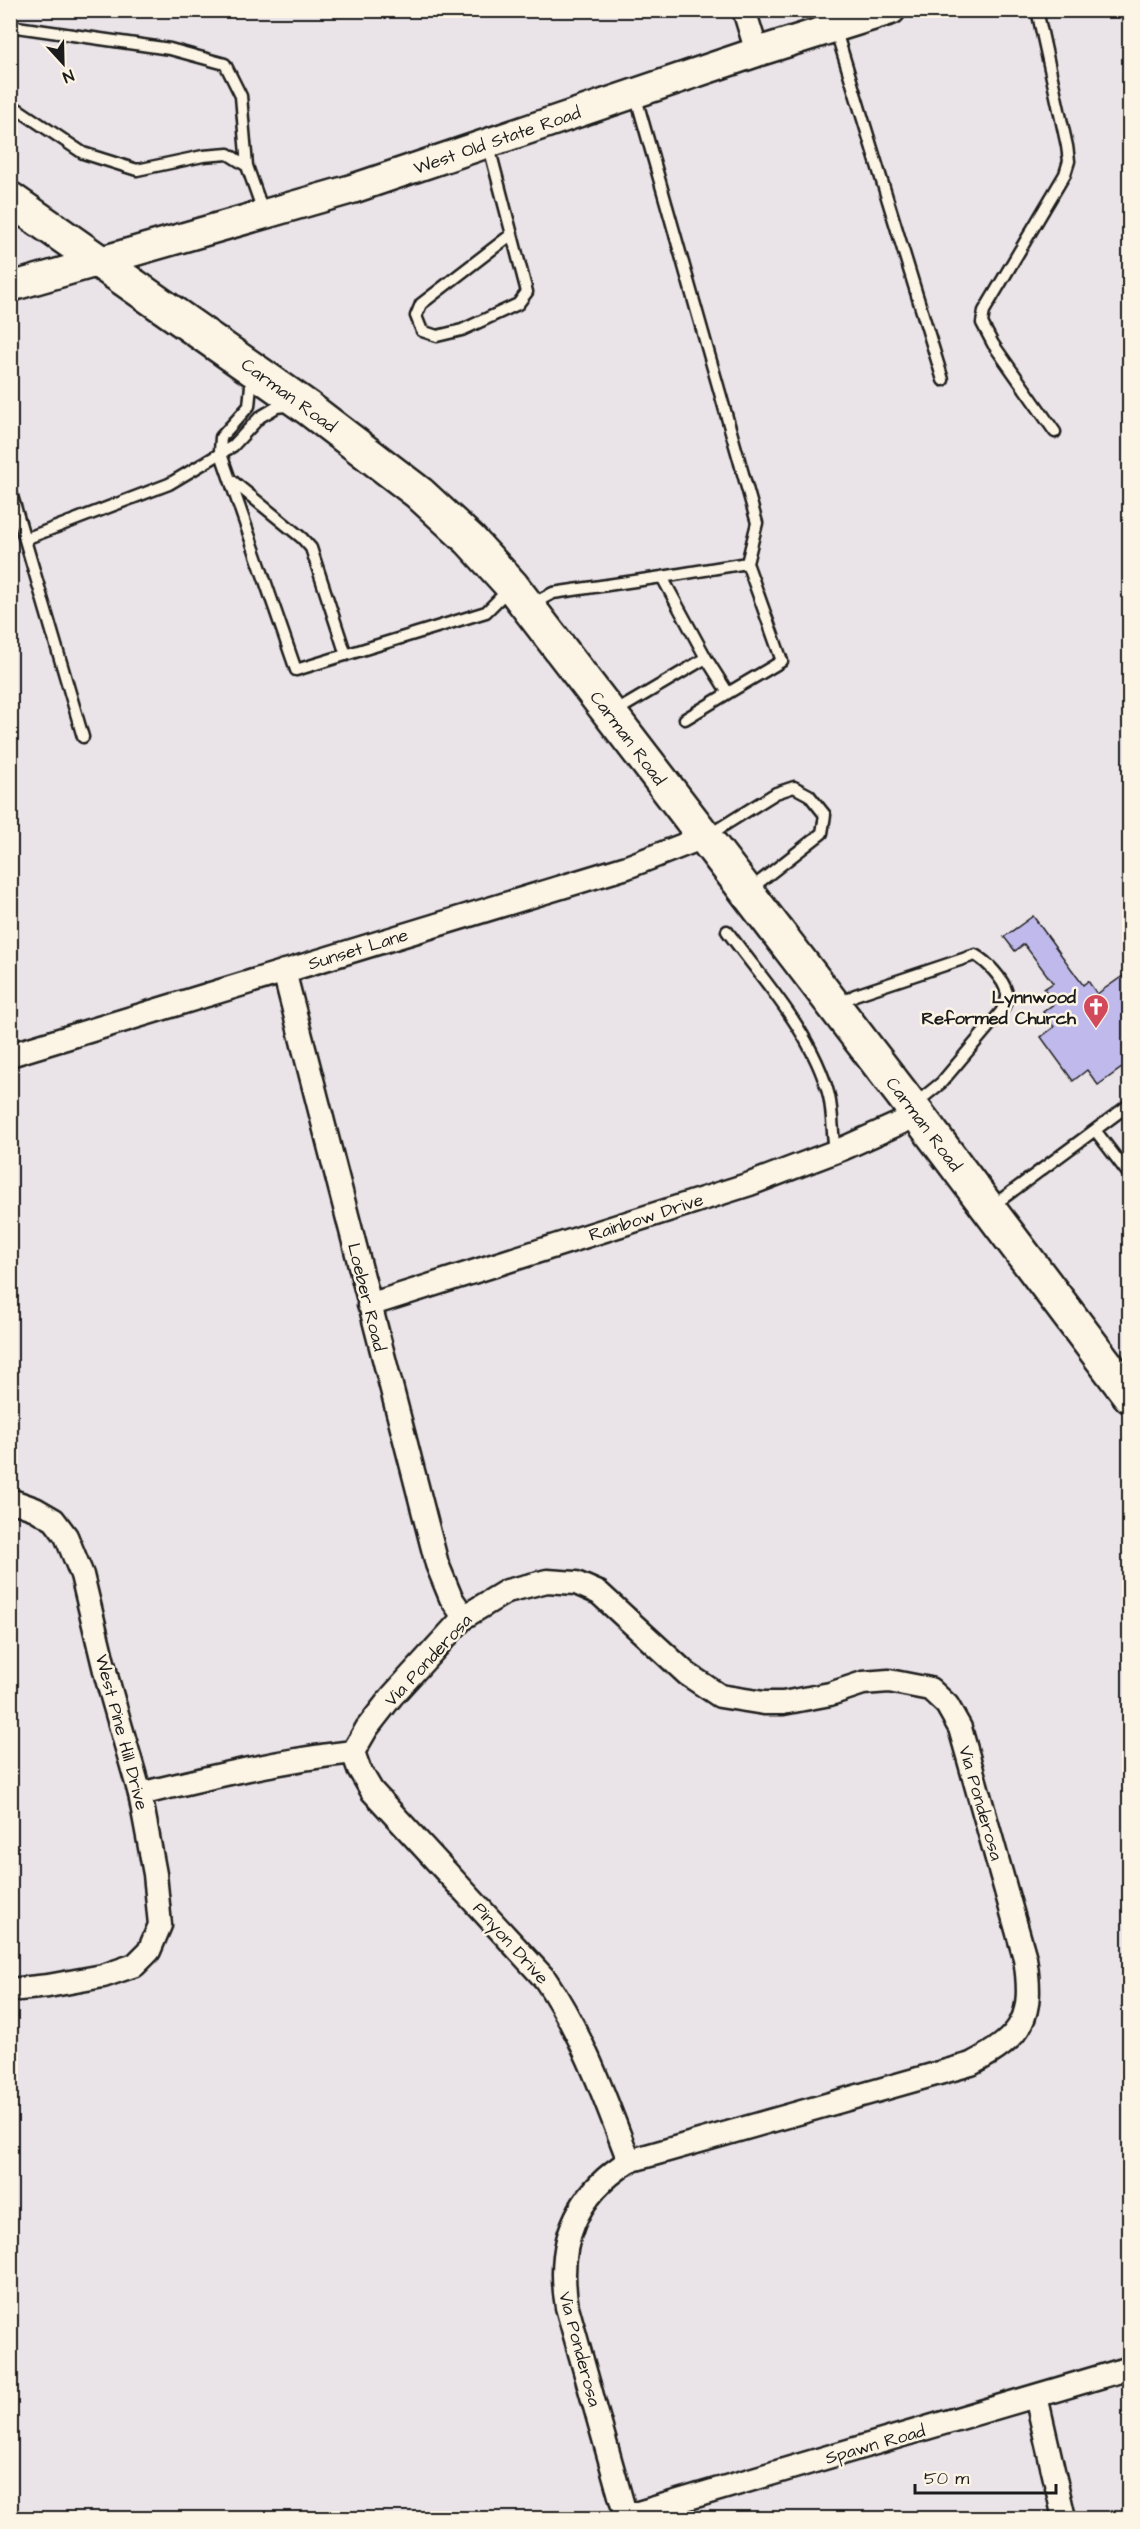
<svg xmlns="http://www.w3.org/2000/svg" width="1140" height="2529" font-family="'Architects Daughter',sans-serif">
<style>
.building{fill:#c0baec;stroke:#1c1c1c;stroke-width:1.5}
.lines{fill:none;stroke-linecap:round;stroke-linejoin:round}
.service-casing{stroke:#1c1c1c;stroke-width:15}
.minor-casing{stroke:#1c1c1c;stroke-width:27}
.tertiary-casing{stroke:#1c1c1c;stroke-width:33}
.primary-casing{stroke:#1c1c1c;stroke-width:38}
.service{stroke:#fcf5e5;stroke-width:10}
.minor{stroke:#fcf5e5;stroke-width:22}
.tertiary{stroke:#fcf5e5;stroke-width:28}
.primary{stroke:#fcf5e5;stroke-width:33}
.labels{text-anchor:middle;stroke-width:5;stroke-linejoin:round;paint-order:stroke}
.street-label{font-size:18px;fill:#1c1c1c;stroke:#fcf5e5}
.poi-label{font-size:18px;font-weight:bold;fill:#1c1c1c;stroke:#fcf5e5;text-anchor:end}
</style>
<rect width="100%" height="100%" fill="#eae3e7"/>
<filter id="ink" filterUnits="userSpaceOnUse"><feTurbulence type="fractalNoise" baseFrequency=".0167" numOctaves="2"/><feDisplacementMap in="SourceGraphic" scale="12" xChannelSelector="R" yChannelSelector="G"/><feConvolveMatrix kernelMatrix="1 2 1 2 8 2 1 2 1" color-interpolation-filters="sRGB"/></filter>
<g filter="url(#ink)">
<path class="building" d="M1033,916L1083,985L1088,981L1097,994L1130,971V1062L1098,1085L1087,1070L1073,1081L1041,1037L1054,1027L1043,1012L1055,1003L1044,989L1053,983L1024,944L1015,951L1004,937Z"/>
<g class="lines">
<defs>
<path id="service" d="M1037,10L1067,146L1069,161L1065,174L984,311L982,323L993,344L1055,432
M10,26L170,49L225,64L241,96L247,166
M835,28L943,380
M635,94L757,523L747,563
M10,104L83,153L137,170L203,156L228,154L247,166L264,214
M488,143L527,292L518,304L462,330L437,336L422,331L416,316L421,304L512,234
M252,375L249,406L221,437L220,451L296,670L486,612L510,588
M230,479L302,538L311,548L346,655
M10,489L83,737
M25,539L169,484L233,446L260,417L277,407L292,405
M662,577L747,563L782,661L728,693L706,658
M530,605L553,593L662,577L706,658L613,713
M685,719L728,693
M707,836L776,793L794,787L809,795L825,815L822,833L749,890
M727,931C764,981 813,1034 829,1096C833,1114 832,1133 835,1151
M838,1006L855,995L975,955C987,962 1003,978 1007,993C1008,1000 1004,1006 1001,1012L941,1083L915,1104
M1095,1130L1130,1176
M991,1207L1130,1104"/>
<path id="minor" d="M744,10L757,52
M284,971L437,1564L451,1598L464,1617
M10,1055L627,867L704,837
M369,1305L750,1184L842,1149L918,1115
M10,1500L35,1509L54,1520L66,1536L82,1575L107,1679L140,1794L155,1874L160,1925L149,1951L135,1965L103,1976L48,1986L10,1990
M353,1752L359,1769L372,1791L545,1979C583,2035 605,2098 629,2161
M140,1794C211,1777 281,1760 353,1752L367,1728L392,1696L464,1617L507,1591L547,1581L576,1583L599,1593L687,1674L720,1696L764,1703H783L830,1694L863,1683L889,1681L930,1689L947,1705L960,1728L1025,1958C1034,2017 1024,2036 971,2064L629,2161C575,2195 556,2244 567,2307L626,2517
M1036,2396L1064,2518
M621,2518L1130,2368"/>
<path id="tertiary" d="M10,287L352,189L757,52L891,10"/>
<path id="primary" d="M10,199L308,408L419,493L470,540L512,586L918,1115L1130,1396"/>
</defs>
<use href="#service" class="service-casing"/>
<use href="#minor" class="minor-casing"/>
<use href="#tertiary" class="tertiary-casing"/>
<use href="#primary" class="primary-casing"/>
<use href="#service" class="service"/>
<use href="#minor" class="minor"/>
<use href="#tertiary" class="tertiary"/>
<use href="#primary" class="primary"/>
</g>
</g>
<defs>
<symbol id="church-pin" viewBox="-11 -11 22 30"><path d="M0 17L-7.5 6A9.5 9.5 0 1 1 7.5 6Z" fill="#d1495b" stroke="#fcf5e5"/><path d="M-1.2-6h2.4v3.5h3.3v2.4h-3.3V6h-2.4V-.1h-3.3v-2.4h3.3Z" fill="#fff"/></symbol>
</defs>
<g fill-rule="evenodd">
<use href="#church-pin" x="1081" y="992" width="30" height="40"/>
</g>
<g class="labels">
<g class="street-label">
<text transform="translate(497 140) rotate(-19)" y="6">West Old State Road</text>
<text transform="translate(289 395) rotate(36)" y="6">Carman Road</text>
<text transform="translate(628 738) rotate(53)" y="6">Carman Road</text>
<text transform="translate(358 949) rotate(-17)" y="6">Sunset Lane</text>
<text transform="translate(924 1124) rotate(53)" y="6">Carman Road</text>
<text transform="translate(646 1217) rotate(-18)" y="6">Rainbow Drive</text>
<text transform="translate(367 1297) rotate(76)" y="6">Loeber Road</text>
<text transform="translate(428 1660) rotate(-47)" y="6">Via Ponderosa</text>
<text transform="translate(122 1732) rotate(75)" y="6">West Pine Hill Drive</text>
<text transform="translate(981 1803) rotate(74)" y="6">Via Ponderosa</text>
<text transform="translate(511 1943) rotate(48)" y="6">Pinyon Drive</text>
<text transform="translate(580 2349) rotate(75)" y="6">Via Ponderosa</text>
<text transform="translate(875 2444) rotate(-16)" y="6">Spawn Road</text>
</g>
<g class="poi-label">
<text x="1076" y="1003">Lynnwood<tspan x="1076" dy="21">Reformed Church</tspan></text>
</g>
</g>
<rect width="1140" height="2529" fill="none" stroke="#fcf5e5" stroke-width="36"/>
<rect x="18" y="18" width="1104" height="2493" fill="none" stroke="#1c1c1c" stroke-width="2" filter="url(#ink)"/>
<g transform="translate(63 63) rotate(158)" stroke="#fcf5e5" stroke-width="4.5" paint-order="stroke">
<path d="M0-4.5L10 22L0 15L-10 22Z" fill="#1c1c1c"/>
<text y="-9" font-size="16" font-weight="bold" text-anchor="middle" fill="#1c1c1c">N</text>
</g>
<path d="M915 2484v9h141v-9" fill="none" stroke="#1c1c1c" stroke-width="3"/>
<text x="924" y="2484" font-size="18" fill="#1c1c1c" stroke="#fcf5e5" stroke-width="4.5" paint-order="stroke">50 m</text>
</svg>
